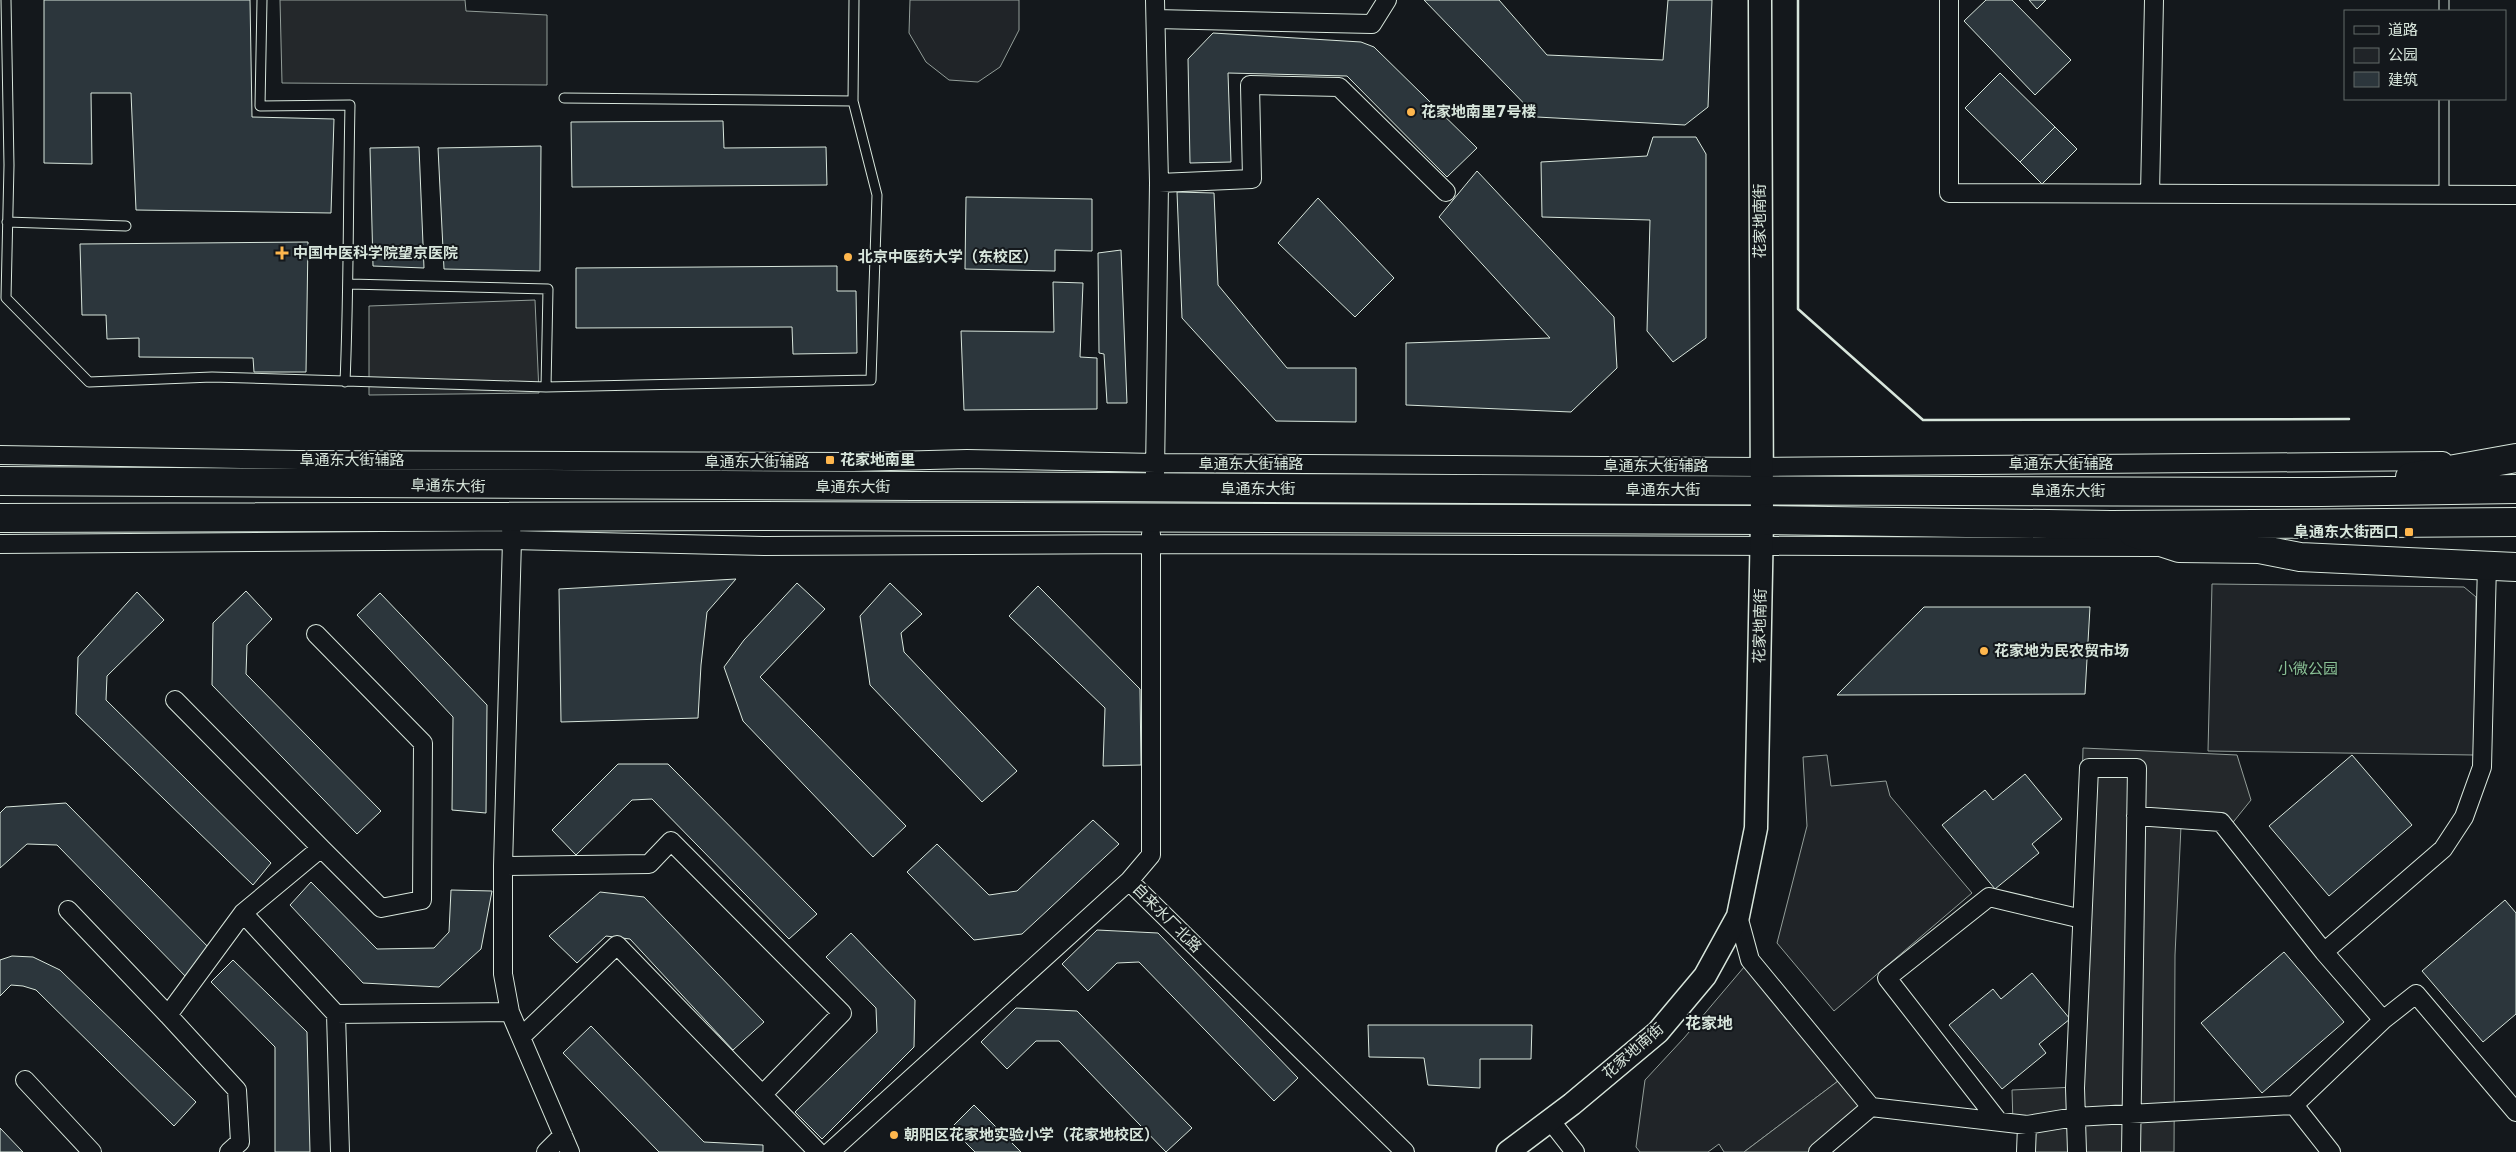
<svg xmlns="http://www.w3.org/2000/svg" width="2516" height="1152" font-family="'DejaVu Sans','Noto Sans SC',sans-serif">
<style>
.green{fill:#202428;stroke:#939e99}
.parking{fill:#24282b;stroke:#939e99}
.building{fill:#2c363c;stroke:#d8e6dc}
.lines{fill:none;stroke-linecap:round;stroke-linejoin:round}
.service-casing{stroke:#d8e6dc;stroke-width:11}
.minor-casing{stroke:#d8e6dc;stroke-width:20}
.tertiary-casing{stroke:#d8e6dc;stroke-width:25}
.primary-casing{stroke:#d8e6dc;stroke-width:30}
.service{stroke:#14181c;stroke-width:9}
.minor{stroke:#14181c;stroke-width:18}
.tertiary{stroke:#14181c;stroke-width:22}
.primary{stroke:#14181c;stroke-width:28}
.wall{stroke:#d8e6dc;stroke-width:2.5}
.poi-dot{fill:#ffb74d;stroke:#14181c;stroke-width:2}
.labels{text-anchor:middle;stroke-width:4;stroke-linejoin:round;paint-order:stroke}
.poi-label{font-size:15px;font-weight:bold;fill:#d8e6dc;stroke:#14181c;text-anchor:start}
.street-label{font-size:15px;fill:#d8e6dc;stroke:#14181c}
.park-label{font-size:15px;fill:#8ac095;stroke:#14181c}
.neighbourhood-label{font-size:16px;font-weight:bold;fill:#d8e6dc;stroke:#14181c}
</style>
<rect width="100%" height="100%" fill="#14181c"/>
<path class="green" d="M910,0H1019V30L1000,67L978,82L949,80L926,62L909,33Z
M2212,584L2464,587L2476,597L2474,755L2208,751Z
M1827,755L1831,786L1886,781L1890,796L1972,893L1834,1011L1777,943L1807,826L1803,757Z
M1750,960L1846,1075L1744,1152H1724L1719,1144L1708,1152H1640L1636,1147L1645,1080L1684,1038Z"/>
<path class="parking" d="M280,0H465L466,11L547,15V85L282,83Z
M535,300L539,393L369,395V306Z
M2083,748L2237,755L2251,800L2226,831L2181,826L2175,955L2174,1152H2026L2027,1126L2013,1124L2012,1090L2075,1087Z
M1846,1075L1871,1107L1818,1152H1744Z"/>
<path class="building" d="M44,0H250L252,117L334,119L331,213L136,210L131,93H91L92,164L44,163Z
M1424,0H1499L1547,55L1663,60L1668,0H1712L1708,107L1685,125L1537,117Z
M1986,0H2012L2071,60L2035,95L1964,21Z
M2029,0H2046L2037,9Z
M1213,33L1361,42L1374,47L1477,148L1447,177L1347,76L1228,73L1231,162L1190,163L1188,59Z
M2000,73L2055,127L2020,162L1965,108Z
M723,121L724,148L826,147L827,185L572,187L571,122Z
M2055,127L2077,149L2042,184L2020,162Z
M1653,137H1696L1706,154V338L1673,362L1647,331L1650,220L1542,217L1541,162L1647,156Z
M541,146L540,271L444,269L438,148Z
M419,147L424,268L373,266L370,148Z
M1477,171L1614,317L1617,368L1571,412L1406,405V343L1550,338L1439,217Z
M1177,192L1214,193L1218,285L1287,368H1356V422L1276,421L1182,318Z
M966,197L1092,199V251L1055,250V271L965,269Z
M1318,198L1394,278L1355,317L1278,243Z
M308,242L306,372H254L253,358L139,357V338L107,339L106,315H82L80,244Z
M1121,250L1127,403H1107L1104,354L1099,353L1098,253Z
M837,266V291H856L857,353L793,354L792,327L576,328V268Z
M1053,282L1083,283L1080,357L1097,358V409L964,410L961,331L1054,332Z
M736,579L707,612L701,665L698,718L561,722L559,589Z
M797,583L825,609L760,677L906,826L873,857L743,721L724,667L744,640Z
M890,583L922,614L901,633L904,652L1017,771L982,802L870,685L860,616Z
M1038,586L1140,689L1141,765L1103,766L1105,708L1009,616Z
M246,591L272,619L247,645L246,674L381,811L357,834L212,685L213,623Z
M137,592L164,620L107,676L106,700L271,863L253,885L76,714L78,657Z
M380,593L487,705L486,813L452,810L453,717L357,615Z
M1924,607H2090L2085,694L1837,695Z
M2352,755L2412,825L2329,896L2269,826Z
M618,764H668L817,914L789,939L652,799L632,800L576,855L552,830Z
M2025,774L2062,819L2032,844L2039,853L1995,889L1942,825L1985,790L1993,800Z
M66,803L218,957L190,981L57,845L27,844L0,868V813L6,807Z
M1093,820L1119,844L1022,934L974,940L907,872L937,844L989,895L1017,891Z
M311,882L377,949L434,948L449,932L451,890L492,891L481,949L439,987L363,983L290,905Z
M600,892L644,897L764,1022L733,1050L630,939L606,936L577,963L549,936Z
M2505,900L2516,913V1014L2483,1042L2422,971Z
M1097,930L1158,933L1298,1078L1274,1101L1139,962L1117,963L1088,991L1062,964Z
M851,933L915,1000L914,1047L822,1139L795,1112L877,1032L876,1008L826,957Z
M2284,952L2344,1022L2262,1093L2201,1023Z
M12,956L33,957L60,970L196,1102L174,1126L36,990L23,986L11,985L0,996V960Z
M233,960L307,1032L310,1152H275V1047L211,982Z
M2032,973L2070,1019L2039,1044L2046,1053L2002,1089L1949,1025L1993,989L2001,999Z
M1016,1008L1077,1011L1192,1128L1166,1152L1059,1041H1036L1007,1069L981,1042Z
M1368,1025H1532L1531,1059H1480V1088L1428,1085L1424,1058L1369,1057Z
M591,1026L704,1142L763,1145V1152H659L563,1053Z
M974,1105L1021,1152H975L951,1128Z
M0,1128L23,1152H0Z"/>
<g class="lines">
<defs>
<path id="service" d="M6,0L9,165L6,298L89,382L212,377L546,387L871,380L877,195L853,101L854,0
M262,0L260,106L350,105C348,197 349,290 345,382
M2444,0V11
M564,98L853,101
M2444,99V194
M7,222L126,226
M349,284L548,289L546,387"/>
<path id="minor" d="M1949,0V193L2516,195
M1156,19L1372,24L1387,0
M1159,183L1252,179L1250,85L1339,87L1446,192
M2150,194L2154,0
M0,455L299,460L853,462L967,459L1155,463L1761,467L2443,461
M1155,474L1159,183L1155,0
M511,528L512,540L503,866V974L510,1012L570,1152
M1151,534V855L1129,881L1405,1152
M0,544L512,540L765,546L1150,544L2157,547
M316,634L423,743L422,900L381,908L321,848
M175,700L321,848L243,913L168,1015L237,1090L240,1142L229,1152
M2136,816L2221,822L2324,952L2383,1020L2294,1105L2331,1152
M503,866L649,864L671,841L842,1013L763,1094
M68,910L168,1015
M243,913L336,1014L340,1152
M1738,916L1750,960L1871,1107L2027,1125L2075,1117L2294,1105
M2324,952L2443,849L2464,817L2482,767L2487,564
M336,1014L510,1012
M2383,1020L2416,994L2516,1112
M521,1037L617,945L818,1152
M25,1080L92,1152
M1550,1120L1575,1152
M1999,1122L1887,978L1989,897L2082,919
M546,1152L563,1135
M830,1152L1129,881
M1818,1152L1871,1107
M2026,1152L2027,1125
M2077,1152L2075,1088L2089,768H2137L2131,1152"/>
<path id="tertiary" d="M1508,1152L1572,1104L1658,1032L1705,976L1738,916L1756,828L1762,520L1760,0"/>
<path id="primary" d="M2410,477L2516,458
M0,481C774,490 1548,489 2322,492L2516,489
M0,518L752,516L1762,520L2111,525L2516,522
M2133,533L2179,548L2259,549L2300,557L2516,567"/>
</defs>
<use href="#service" class="service-casing"/>
<use href="#minor" class="minor-casing"/>
<use href="#tertiary" class="tertiary-casing"/>
<use href="#primary" class="primary-casing"/>
<use href="#service" class="service"/>
<use href="#minor" class="minor"/>
<use href="#tertiary" class="tertiary"/>
<use href="#primary" class="primary"/>
<path class="wall" d="M1798,0V309L1923,420L2349,419"/>
</g>
<g class="poi-dot">
<circle cx="1411" cy="112" r="5"/>
<path d="M279.5 245.5h5v5h5v5h-5v5h-5v-5h-5v-5h5z"/>
<circle cx="848" cy="257" r="5"/>
<rect x="825" y="455" width="10" height="10" rx="2.5"/>
<rect x="2404" y="527" width="10" height="10" rx="2.5"/>
<circle cx="1984" cy="651" r="5"/>
<circle cx="894" cy="1135" r="5"/>
</g>
<g class="labels">
<g class="poi-label">
<text x="1421" y="117">花家地南里7号楼</text>
<text x="293" y="258">中国中医科学院望京医院</text>
<text x="858" y="262">北京中医药大学（东校区）</text>
<text x="840" y="465">花家地南里</text>
<text x="2399" y="537" text-anchor="end">阜通东大街西口</text>
<text x="1994" y="656">花家地为民农贸市场</text>
<text x="904" y="1140">朝阳区花家地实验小学（花家地校区）</text>
</g>
<g class="street-label">
<text transform="translate(1760 221) rotate(-90)" y="5">花家地南街</text>
<text x="352" y="465">阜通东大街辅路</text>
<text x="757" y="467">阜通东大街辅路</text>
<text x="1251" y="469">阜通东大街辅路</text>
<text x="2061" y="469">阜通东大街辅路</text>
<text x="1656" y="471">阜通东大街辅路</text>
<text transform="translate(448 486) rotate(1)" y="5">阜通东大街</text>
<text x="853" y="492">阜通东大街</text>
<text x="1258" y="494">阜通东大街</text>
<text x="1663" y="495">阜通东大街</text>
<text x="2068" y="496">阜通东大街</text>
<text transform="translate(1760 626) rotate(-89)" y="5">花家地南街</text>
<text transform="translate(1167 918) rotate(45)" y="5">自来水厂北路</text>
<text transform="translate(1633 1051) rotate(-41)" y="5">花家地南街</text>
</g>
<g class="park-label">
<text x="2308" y="674">小微公园</text>
</g>
<g class="neighbourhood-label">
<text x="1709" y="1029">花家地</text>
</g>
</g>
<rect x="2344" y="10" width="162" height="90" fill="#14181c" stroke="#626a69"/>
<rect x="2354" y="26" width="25" height="8" fill="#14181c" stroke="#626a69"/>
<text x="2388" y="35" font-size="15" fill="#d8e6dc">道路</text>
<rect x="2354" y="48" width="25" height="15" fill="#202428" stroke="#626a69"/>
<text x="2388" y="60" font-size="15" fill="#d8e6dc">公园</text>
<rect x="2354" y="72" width="25" height="15" fill="#2c363c" stroke="#626a69"/>
<text x="2388" y="85" font-size="15" fill="#d8e6dc">建筑</text>
</svg>
